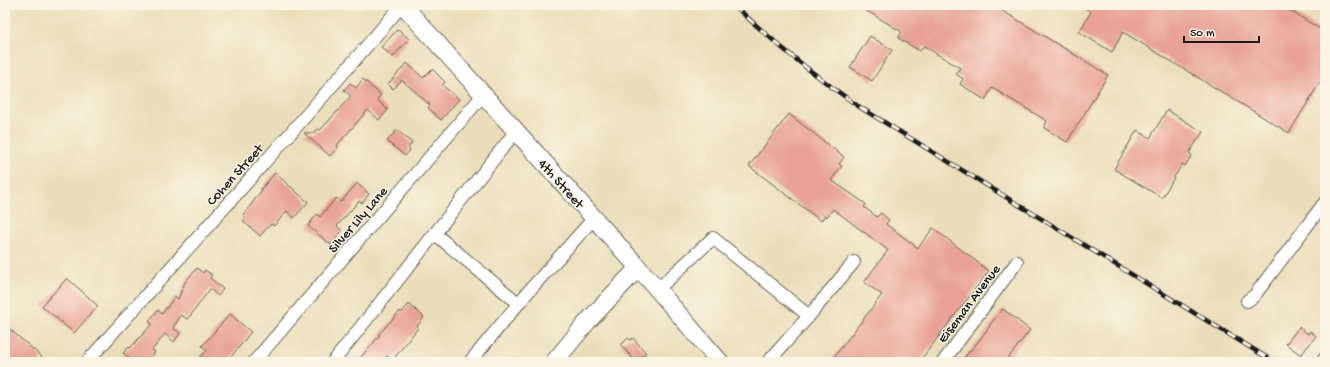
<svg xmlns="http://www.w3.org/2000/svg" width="1330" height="367" font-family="'Gochi Hand',sans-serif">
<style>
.building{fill:#e8a297}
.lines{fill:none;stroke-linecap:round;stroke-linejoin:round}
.street-casing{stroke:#646053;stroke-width:14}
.secondary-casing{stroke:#646053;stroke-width:19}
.street{stroke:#fff;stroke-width:12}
.secondary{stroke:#fff;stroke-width:17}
.rail-casing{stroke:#1c1c1c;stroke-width:4.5}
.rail{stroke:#fcf5e5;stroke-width:3;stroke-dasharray:9;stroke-linecap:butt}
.labels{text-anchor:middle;stroke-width:3;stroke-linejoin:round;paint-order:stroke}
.street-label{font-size:14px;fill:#1c1c1c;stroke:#fcf5e5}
</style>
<rect width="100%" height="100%" fill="#fcf5e5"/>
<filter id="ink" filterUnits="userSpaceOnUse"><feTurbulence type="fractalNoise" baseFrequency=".025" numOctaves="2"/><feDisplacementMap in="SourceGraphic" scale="8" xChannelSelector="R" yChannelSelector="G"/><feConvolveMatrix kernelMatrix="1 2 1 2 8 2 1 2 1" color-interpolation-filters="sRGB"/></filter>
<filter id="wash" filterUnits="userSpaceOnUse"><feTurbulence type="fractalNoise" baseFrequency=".012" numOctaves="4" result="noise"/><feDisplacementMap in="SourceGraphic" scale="16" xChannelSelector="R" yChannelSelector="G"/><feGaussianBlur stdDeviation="0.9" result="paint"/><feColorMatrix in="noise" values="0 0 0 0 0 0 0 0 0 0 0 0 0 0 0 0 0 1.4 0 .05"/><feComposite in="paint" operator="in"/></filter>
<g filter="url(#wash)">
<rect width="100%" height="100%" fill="#eadeba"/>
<g id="blocks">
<path class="building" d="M857,5H993L1108,75L1067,142L1044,128L1047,121L992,88L985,100L960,84L963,79L956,74L960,68L924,46L920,51L898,38L902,32Z
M1080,5H1281L1325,32V74L1289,133L1123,32L1112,52L1079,32L1091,12Z
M398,29L409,39L393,57L381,47Z
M870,36L892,50L872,81L850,67Z
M407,63L423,78L432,69L445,82L442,85L459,99L441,120L428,108L430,105L402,80L393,89L388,84Z
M363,79L381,95L377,100L388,110L379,120L368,110L337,145L338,147L330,156L304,133H314L317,129L320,130L325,125L351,96L344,90L350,83L356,88Z
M1167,110L1203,132L1189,153L1192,155L1185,166L1182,164L1162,198L1114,169L1137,130L1150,138Z
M789,114L844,157L839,164L842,166L831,180L866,204L864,207L877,217L881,213L889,220L886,224L918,248L933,228L989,271L919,362H830L882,295L864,282L888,250L833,209L827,217L825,215L821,221L749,166Z
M397,130L412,143L408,148L410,150L405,156L387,141Z
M275,173L308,202L294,218L287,211L274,226L271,224L260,236L243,221L246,218L243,215L262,190L261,189Z
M357,183L369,194L362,203L359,201L337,226L342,231L331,245L308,226L317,214L320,217L336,198L341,202Z
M197,268L203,273L205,270L212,275L210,278L223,289L218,296L210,289L191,315L187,319L181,315L173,328L180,333L174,342L165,334L152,350L155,352L148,362H133L123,353L129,347L130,348L152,324L149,321L158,310L162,314L175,296L178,299L185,282Z
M67,278L98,306L74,333L42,306Z
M409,304L424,317L417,326L418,328L392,361L387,356L383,362H357L380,335H378L400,311L401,313Z
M1003,309L1030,330L1005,362H967L963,359L981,338L990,326H989Z
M230,314L251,332L227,362H196L207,350L202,346Z
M5,325L42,357L38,362H5Z
M1299,327L1308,334L1310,331L1316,336L1301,355L1286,344Z
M628,338L630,340L633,338L646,353L636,362L621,345Z"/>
</g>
</g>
<g filter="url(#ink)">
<use href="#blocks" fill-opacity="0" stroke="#646053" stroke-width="1"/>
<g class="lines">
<defs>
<path id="street" d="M435,234L518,303
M658,289L713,238L809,316
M1247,301L1254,296L1325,202
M87,362C192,243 299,126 402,5
M254,362L483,95
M333,362L516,131
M470,362L528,292L594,218
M768,362L809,316L854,262
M943,362L1017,262
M1322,362L1325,358"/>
<path id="secondary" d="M403,5L645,275L720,362
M554,362L588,321L638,268"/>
</defs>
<use href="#street" class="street-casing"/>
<use href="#secondary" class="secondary-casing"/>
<use href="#street" class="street"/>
<use href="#secondary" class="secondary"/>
<defs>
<path id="rail" d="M734,5C773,42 814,75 858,106L1274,362"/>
</defs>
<use href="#rail" class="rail-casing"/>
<use href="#rail" class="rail"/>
</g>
</g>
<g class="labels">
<g class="street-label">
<text transform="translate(234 174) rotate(-48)" y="5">Cohen Street</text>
<text transform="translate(562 183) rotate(48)" y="5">4th Street</text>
<text transform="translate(357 219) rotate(-49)" y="5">Silver Lily Lane</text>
<text transform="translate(968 303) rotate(-53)" y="5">Eiseman Avenue</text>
</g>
</g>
<rect width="1330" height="367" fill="none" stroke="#fcf5e5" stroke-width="20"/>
<path d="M1184 36v6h75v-6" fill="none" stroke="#1c1c1c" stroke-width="2"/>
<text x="1190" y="36" font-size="12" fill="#1c1c1c" stroke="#fcf5e5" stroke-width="3" paint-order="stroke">50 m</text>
</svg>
